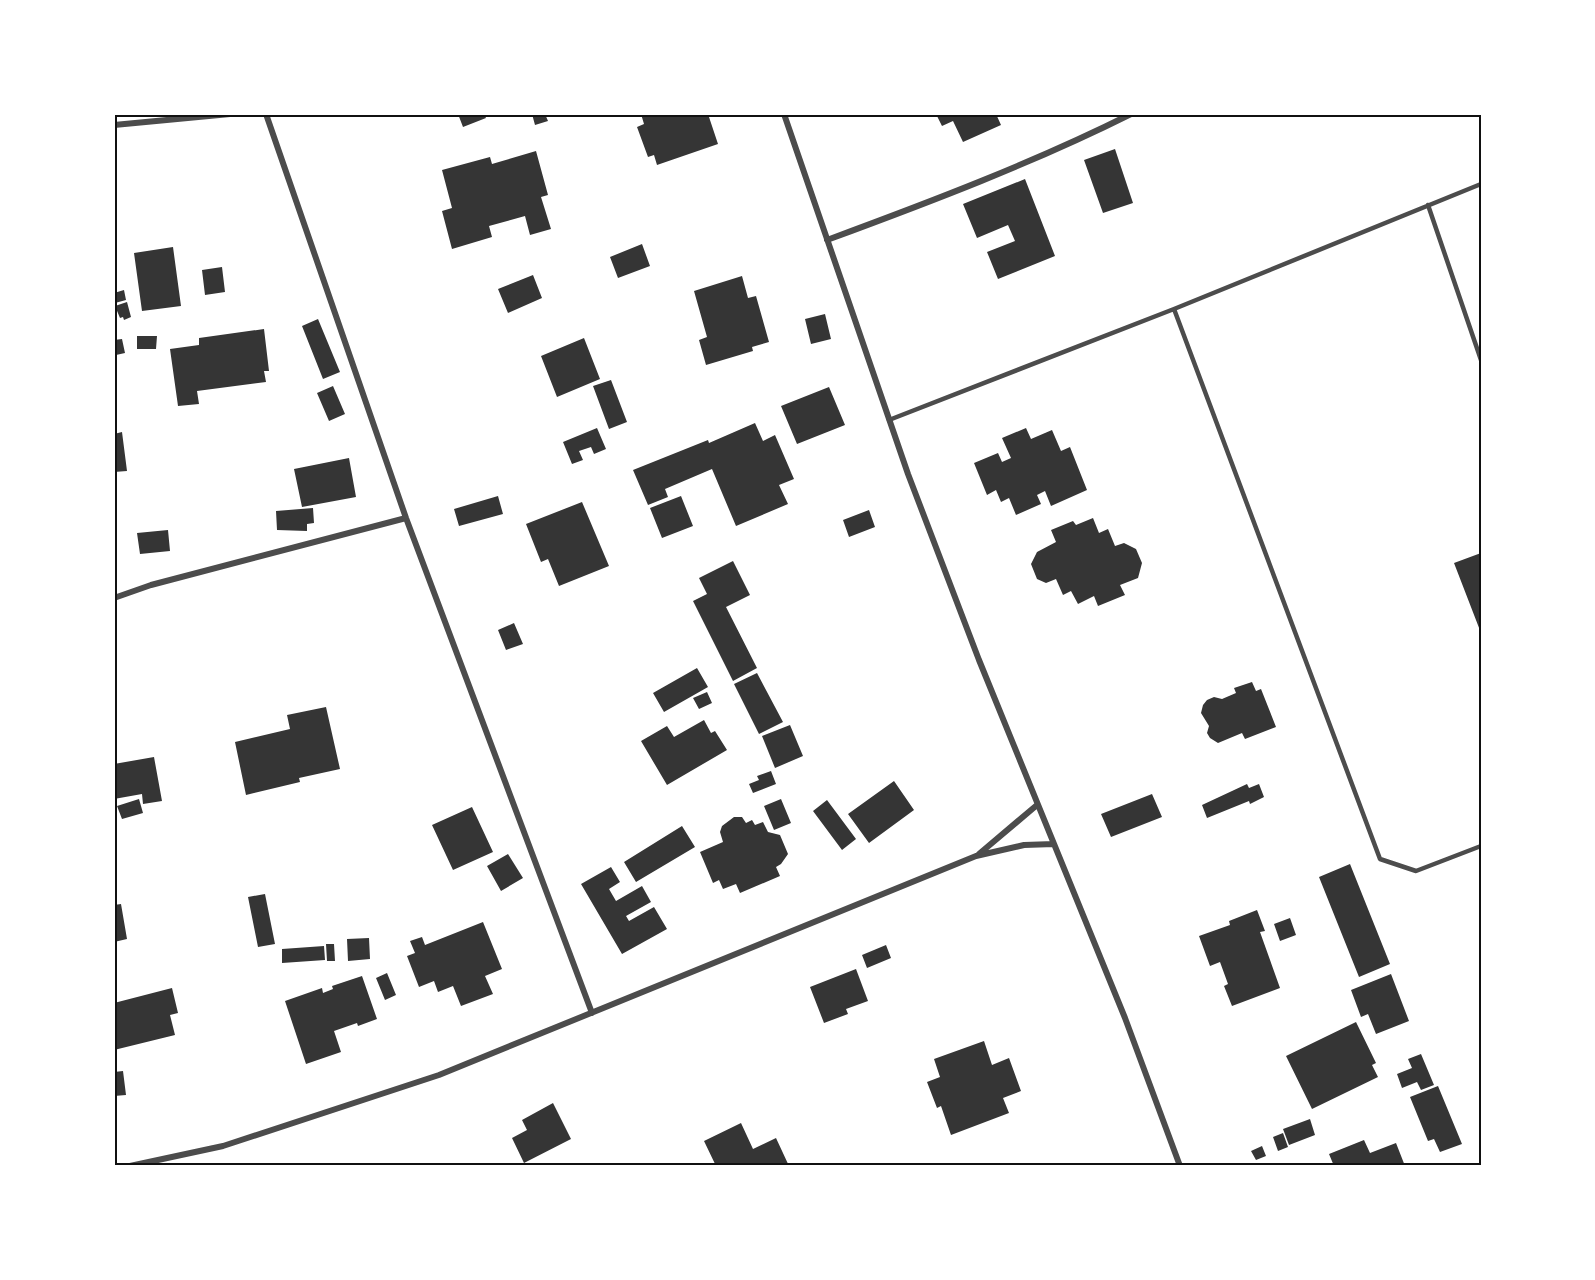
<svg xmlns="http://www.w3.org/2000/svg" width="1595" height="1280" font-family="'DejaVu Sans',sans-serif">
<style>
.building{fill:#353535}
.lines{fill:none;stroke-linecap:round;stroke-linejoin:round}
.service{stroke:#4c4c4c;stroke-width:4.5}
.minor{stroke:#4c4c4c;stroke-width:6}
.neatline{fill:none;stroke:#111;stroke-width:2}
</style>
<rect width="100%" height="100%" fill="#fff"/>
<path class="building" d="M458,114H484L486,118L463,127Z
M532,114H545L548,121L535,125Z
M641,114H708L718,144L657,165L654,155L648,157L637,127L644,124Z
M936,114H996L1001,125L963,142L953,121L942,126Z
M1115,149L1133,203L1103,213L1084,160Z
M536,151L548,195L541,197L551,229L530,235L525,216L489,226L492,237L452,249L442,211L452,208L442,170L490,157L492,164Z
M1025,179L1055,256L998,279L987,252L1015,241L1008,225L977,238L963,204Z
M642,244L650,266L618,278L610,257Z
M173,247L181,306L142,311L134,253Z
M222,267L225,292L205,295L202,270Z
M533,275L542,298L508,313L498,289Z
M742,276L748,298L756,296L769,342L752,347L753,351L706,365L699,340L707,337L694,291Z
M124,290L126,300L115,303L114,293Z
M127,302L131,317L124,320L123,317L120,318L115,306Z
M825,314L831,339L811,344L805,319Z
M318,319L340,372L323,379L302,326Z
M264,329L269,371H264L266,382L197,391L199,404L178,406L170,349L199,345V338Z
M137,336H157L156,349H137Z
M584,338L600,379L557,397L541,356Z
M122,339L125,353L116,355L114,340Z
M611,380L627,422L609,429L593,386Z
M333,386L345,414L329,421L317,393Z
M829,387L845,425L797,444L781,406Z
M755,423L763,441L775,435L794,479L779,485L788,504L736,526L712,469L665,489L668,497L648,505L633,470L708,440L709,443Z
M597,428L606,449L594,454L591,447L579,451L583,460L572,464L563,442Z
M1026,428L1031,439L1052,430L1061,451L1070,447L1087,490L1051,506L1045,491L1037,495L1041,504L1016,515L1009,498L1001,502L996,490L987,495L974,463L998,453L1002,462L1011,458L1002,438Z
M122,432L127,471L114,472V434Z
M349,458L356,497L302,507L294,469Z
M498,496L503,514L459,526L454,509Z
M681,496L693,526L662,538L650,508Z
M582,502L609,566L559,586L548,559L541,562L526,524Z
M313,508L314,523L307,524V531L277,530L276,511Z
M869,510L875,527L849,537L843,520Z
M1093,518L1099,533L1108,529L1115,546L1124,543L1136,549L1142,563L1138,578L1120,585L1125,595L1098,606L1094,596L1078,604L1071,591L1063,595L1056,579L1046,583L1037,579L1031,564L1037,552L1056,542L1051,530L1073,521L1076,525Z
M168,530L170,551L140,554L137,533Z
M1481,553V633L1454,563Z
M733,561L750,595L726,607L757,668L733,681L693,601L707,594L699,578Z
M514,623L523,644L506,650L498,630Z
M697,668L708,687L664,712L653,693Z
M757,673L783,722L759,734L734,684Z
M1252,682L1256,691L1261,689L1276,727L1245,739L1242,733L1218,743L1210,738L1207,733L1209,726L1201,713L1203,705L1207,700L1214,697L1222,699L1236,693L1234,688Z
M707,692L712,703L699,709L693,698Z
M326,707L340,769L299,778L300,782L246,795L235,742L290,729L287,715Z
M704,720L711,733L715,731L727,750L667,785L641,741L667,726L674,737Z
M790,725L803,756L775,768L762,736Z
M154,757L162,801L143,804L142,794L114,799V764Z
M771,771L776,784L753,793L749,784L759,780L757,776Z
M894,781L914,810L869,843L848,814Z
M1247,784L1249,788L1259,784L1264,797L1250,804L1249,801L1207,818L1202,805Z
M1152,794L1162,817L1111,837L1101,814Z
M139,799L143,813L122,819L117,806Z
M781,799L791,823L774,830L764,806Z
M827,800L856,839L842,850L813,811Z
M472,807L493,852L453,870L432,825Z
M734,817H742L746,823L752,820L755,825L763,822L768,832L780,835L788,854L781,864L776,867L780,876L740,893L736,884L723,889L719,880L713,883L700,852L723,842L720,832L722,826Z
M682,826L695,847L636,882L624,862Z
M508,854L523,878L501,891L487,866Z
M1350,864L1390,964L1359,977L1319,877Z
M611,867L620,882L609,889L616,901L642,886L651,902L626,916L629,921L654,907L667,929L622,954L581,884Z
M265,894L275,944L258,947L248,897Z
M121,904L127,939L114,942V905Z
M1257,910L1265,931L1260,932L1280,988L1232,1006L1224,986L1228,984L1220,962L1210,966L1199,936L1230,925L1229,921Z
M1290,918L1296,935L1280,941L1274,924Z
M483,922L502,969L485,976L493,994L461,1006L453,986L438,992L434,981L419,987L407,956L415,953L410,941L422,937L425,945Z
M369,938L370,959L348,961L347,939Z
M326,944H334L335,961H327Z
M886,945L891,958L867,968L862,955Z
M324,946L325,960L282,963V949Z
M856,969L868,1001L846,1009L848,1014L824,1023L810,987Z
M387,973L396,995L385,1000L376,978Z
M1391,974L1409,1021L1376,1034L1368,1014L1361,1017L1351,990Z
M362,976L377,1019L358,1026L357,1023L334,1031L341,1052L306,1064L285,1001L322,988L323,993L333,989L332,986Z
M172,988L178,1013L170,1015L175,1035L114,1050V1003Z
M1356,1022L1376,1063L1372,1065L1378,1077L1312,1109L1286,1056Z
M984,1041L992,1065L1009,1058L1021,1091L1003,1098L1009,1113L951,1135L941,1106L937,1108L927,1082L940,1077L934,1059Z
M1421,1054L1434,1085L1421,1090L1417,1082L1402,1088L1397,1074L1412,1068L1408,1059Z
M123,1071L126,1095L114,1096V1072Z
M1438,1086L1462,1144L1440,1152L1434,1139L1428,1141L1410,1097Z
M553,1103L571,1139L524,1163L512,1138L527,1130L522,1120Z
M1310,1119L1315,1135L1289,1145L1283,1129Z
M741,1123L753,1149L776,1138L789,1166H716L704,1141Z
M1283,1133L1288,1147L1278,1151L1273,1137Z
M1364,1140L1370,1153L1396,1143L1405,1166H1334L1329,1154Z
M1262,1146L1266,1156L1256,1160L1251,1151Z"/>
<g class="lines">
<path class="service" d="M1428,205L1481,360
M1174,309L1380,859L1416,871L1481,846
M889,420L1174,309L1481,184"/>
<path class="minor" d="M266,114L406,518L592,1013
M784,114L908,474L979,660L1125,1018L1180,1166
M114,125L230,114
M827,240C930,202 1033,163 1131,114
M114,598L151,585L406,518
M979,854L1037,805
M130,1166L223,1146L439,1075L976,856L1024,845L1054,844"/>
</g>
<rect width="1595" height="1280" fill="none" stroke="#ffffff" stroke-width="231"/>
<rect x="116" y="116" width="1364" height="1048" class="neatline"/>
</svg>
